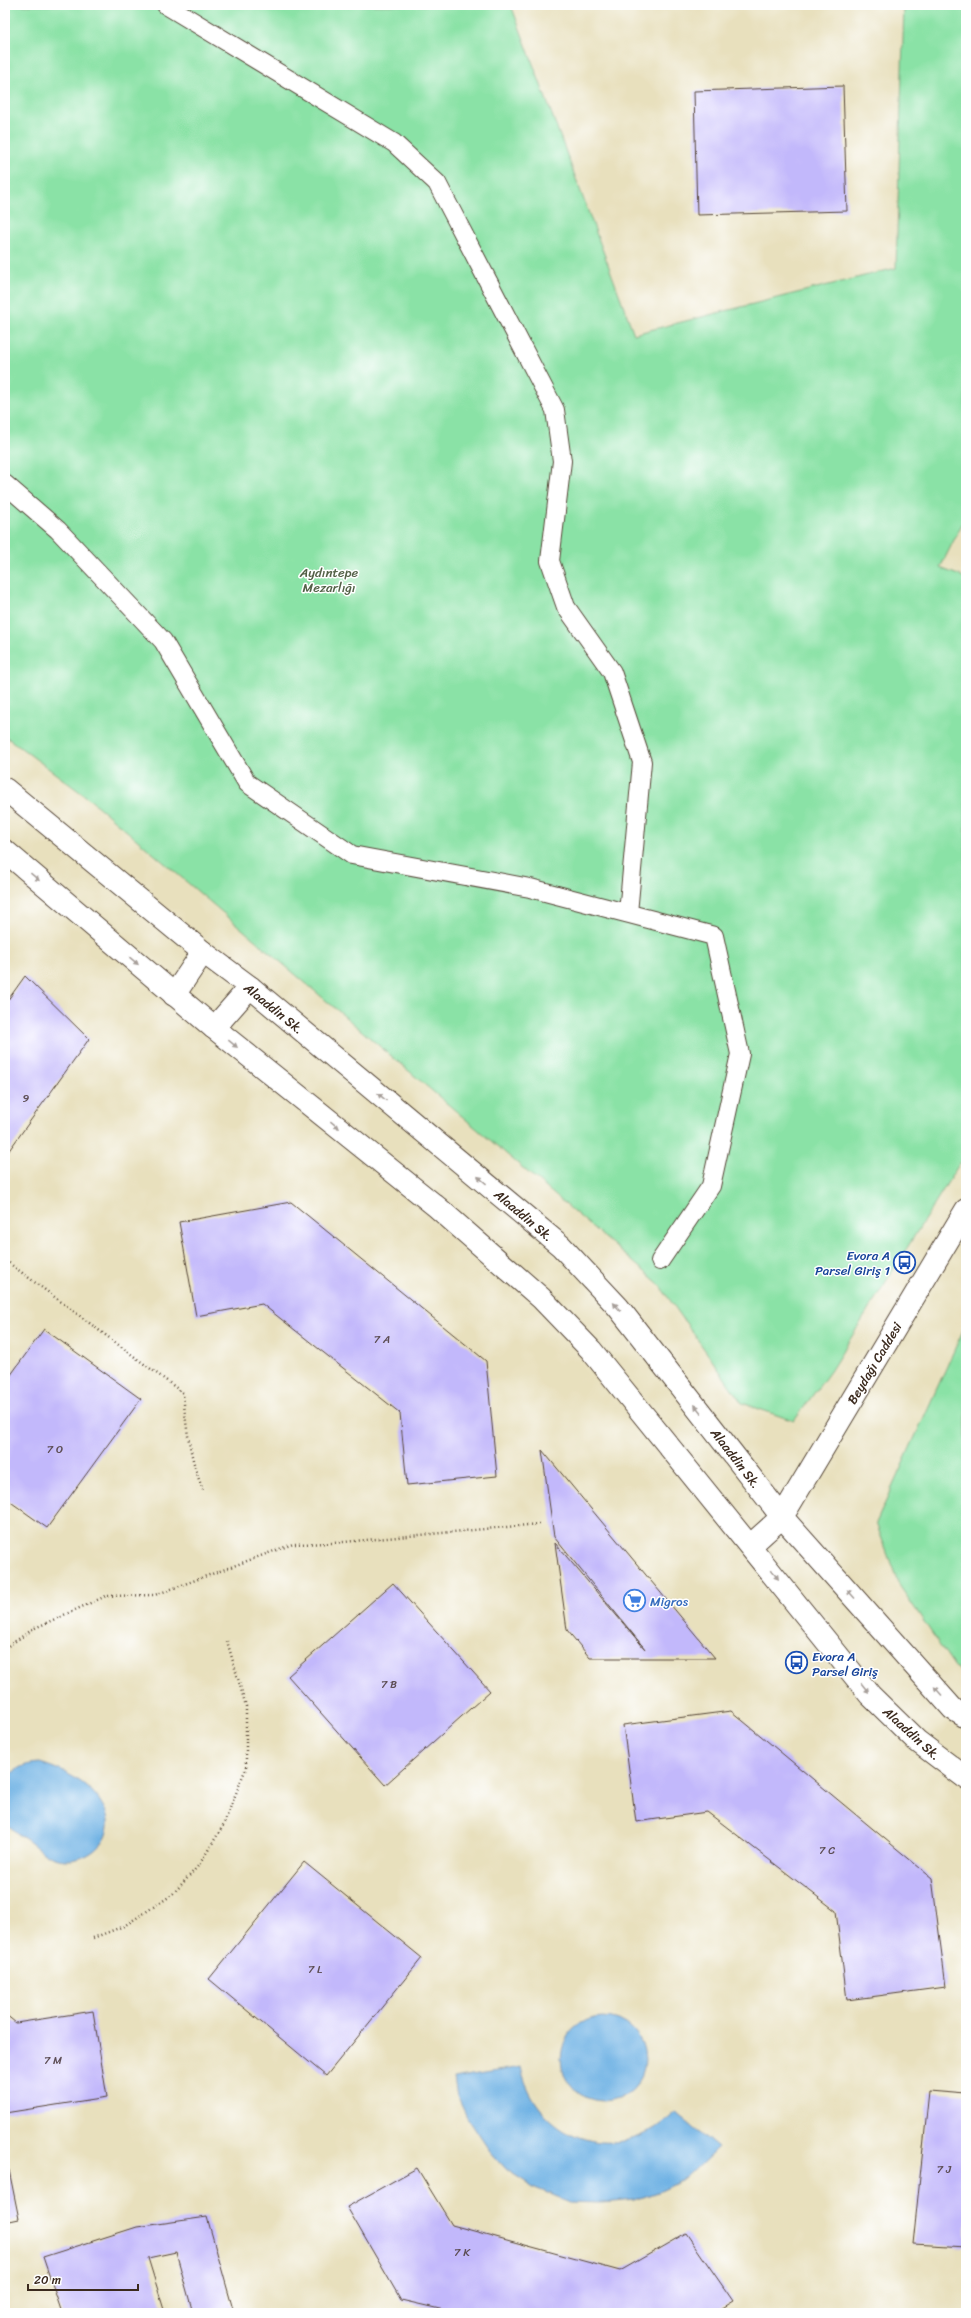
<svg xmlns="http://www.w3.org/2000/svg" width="971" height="2318" font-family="Sriracha,sans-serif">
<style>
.green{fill:#8ae2a6;stroke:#628662}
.water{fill:#6fb2e4;stroke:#556e81}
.building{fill:#c2b8fb}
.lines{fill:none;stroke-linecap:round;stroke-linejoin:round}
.lane-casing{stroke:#554536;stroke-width:20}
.street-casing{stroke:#554536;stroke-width:24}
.secondary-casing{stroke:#554536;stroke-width:24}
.path{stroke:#554536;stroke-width:2.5;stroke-dasharray:1 3;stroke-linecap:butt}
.lane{stroke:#fff;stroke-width:18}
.street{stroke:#fff;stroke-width:22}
.secondary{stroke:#fff;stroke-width:22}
.oneway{fill:#a79f9a}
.labels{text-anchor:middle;stroke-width:3;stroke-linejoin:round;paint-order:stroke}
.number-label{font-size:11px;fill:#5d4e55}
.park-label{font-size:13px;fill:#536147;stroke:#fff}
.street-label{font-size:13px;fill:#3b2a1e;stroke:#fff}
.transit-label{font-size:13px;fill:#164399;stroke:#fff;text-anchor:end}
.shop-label{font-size:13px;fill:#366cbe;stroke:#fff;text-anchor:start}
</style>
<rect width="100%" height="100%" fill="#fff"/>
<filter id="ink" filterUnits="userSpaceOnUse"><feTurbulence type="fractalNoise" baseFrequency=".025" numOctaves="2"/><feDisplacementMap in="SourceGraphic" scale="8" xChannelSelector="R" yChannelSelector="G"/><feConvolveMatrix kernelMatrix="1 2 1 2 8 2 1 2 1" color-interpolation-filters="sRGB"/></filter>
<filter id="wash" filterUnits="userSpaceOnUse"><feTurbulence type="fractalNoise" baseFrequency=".012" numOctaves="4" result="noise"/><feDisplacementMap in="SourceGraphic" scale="16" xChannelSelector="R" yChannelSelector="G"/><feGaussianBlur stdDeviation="0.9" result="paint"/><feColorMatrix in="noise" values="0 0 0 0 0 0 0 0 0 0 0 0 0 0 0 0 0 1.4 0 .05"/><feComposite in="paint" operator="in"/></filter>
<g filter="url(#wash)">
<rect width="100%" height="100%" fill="#e8e0bd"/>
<path class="green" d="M5,5H511L634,334L896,268L904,5H966V516L940,568L966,578V1153L831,1370L794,1421L742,1403L658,1283L88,798L5,736Z
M966,1324V1673L955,1667L899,1585L876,1523Z"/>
<path class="water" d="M40,1763C66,1771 93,1784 105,1810C119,1840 84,1868 55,1858C45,1855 35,1846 27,1840C19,1835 9,1828 5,1819C3,1813 4,1786 6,1780C16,1767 24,1764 40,1763Z
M561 2059a42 42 0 1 1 84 0a42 42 0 1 1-84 0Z
M521,2067C533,2125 593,2161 648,2132C658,2127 667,2119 675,2112L718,2148L687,2178L663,2190L635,2200L601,2203L570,2202L535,2188L507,2170L489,2150L467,2117L457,2096L454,2078Z"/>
<g id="blocks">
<path class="building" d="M843,86L847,211L697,215L694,91Z
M25,976L89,1039L5,1156V1004Z
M291,1202L486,1361L497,1476L407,1485L400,1413L262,1304L196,1316L179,1222Z
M44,1329L141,1399L47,1528L5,1498V1383Z
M542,1450L715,1658H590L567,1630L555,1543L645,1649L554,1537Z
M393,1583L490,1691L385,1785L288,1676Z
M731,1711L932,1878L946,1987L847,2000L836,1911L707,1812L636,1822L623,1725Z
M304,1862L422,1958L326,2076L209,1979Z
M93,2011L107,2097L5,2113V2014L16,2023Z
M929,2091L966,2094V2247L913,2244Z
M417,2168L452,2225L620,2271L686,2233L733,2301L713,2313H457L401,2300L347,2207Z
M5,2170H9L19,2219L5,2222Z
M207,2217L234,2313H193L176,2252L148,2258L165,2313H62L43,2257L137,2227Z"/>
</g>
</g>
<g filter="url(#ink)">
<use href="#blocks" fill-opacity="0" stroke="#554536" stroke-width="1"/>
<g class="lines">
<defs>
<path id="lane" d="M166,5L394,143L437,183L555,410L562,461L550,561L566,607L612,672L642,762L628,913
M5,484L58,530L163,641L247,783L352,855L530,888L714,936L740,1054L711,1186L660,1261"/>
<path id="street" d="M174,995L203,952
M214,1028L250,987"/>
<path id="secondary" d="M5,789L203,952L250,987L561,1246L618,1307L782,1517L953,1709L966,1717
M5,851L214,1028L437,1207L541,1298L591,1350L870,1695L917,1741L966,1778
M751,1545L782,1517L966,1210"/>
</defs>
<use href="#lane" class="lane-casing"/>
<use href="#street" class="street-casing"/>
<use href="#secondary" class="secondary-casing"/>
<path class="path" d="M9,1263L183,1393C186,1427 190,1459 203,1490
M5,1648L35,1628L106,1596L155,1595L293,1544L333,1543L539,1524
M93,1938L124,1926L172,1895L199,1865L223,1826L246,1768V1706L227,1641"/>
<use href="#lane" class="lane"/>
<use href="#street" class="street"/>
<use href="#secondary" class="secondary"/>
</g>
<defs><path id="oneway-solid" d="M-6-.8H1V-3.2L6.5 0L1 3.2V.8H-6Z"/></defs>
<g class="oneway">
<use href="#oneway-solid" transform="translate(35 877) rotate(40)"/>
<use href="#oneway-solid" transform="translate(134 961) rotate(40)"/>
<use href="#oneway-solid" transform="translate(233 1044) rotate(39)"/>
<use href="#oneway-solid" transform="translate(382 1097) rotate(-140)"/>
<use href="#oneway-solid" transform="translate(335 1125) rotate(39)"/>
<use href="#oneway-solid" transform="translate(482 1180) rotate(-140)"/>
<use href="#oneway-solid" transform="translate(617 1307) rotate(-131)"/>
<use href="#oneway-solid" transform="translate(698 1409) rotate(-128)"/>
<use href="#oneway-solid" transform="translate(775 1575) rotate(51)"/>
<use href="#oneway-solid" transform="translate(851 1594) rotate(-132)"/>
<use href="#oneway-solid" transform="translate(865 1688) rotate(51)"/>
<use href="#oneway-solid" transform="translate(938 1691) rotate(-132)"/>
</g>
</g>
<defs>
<symbol id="bus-ring" viewBox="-11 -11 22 22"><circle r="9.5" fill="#fff" stroke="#1a4fb4" stroke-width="1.5"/><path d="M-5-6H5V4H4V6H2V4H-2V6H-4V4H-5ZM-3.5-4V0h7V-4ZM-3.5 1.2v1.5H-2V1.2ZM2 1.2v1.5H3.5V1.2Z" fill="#1a4fb4"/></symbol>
<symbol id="supermarket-ring" viewBox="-11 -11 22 22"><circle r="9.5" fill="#fff" stroke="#3f7fe0" stroke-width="1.5"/><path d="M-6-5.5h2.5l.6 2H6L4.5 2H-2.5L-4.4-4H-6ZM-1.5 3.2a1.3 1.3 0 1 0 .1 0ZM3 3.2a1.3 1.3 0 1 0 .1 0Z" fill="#3f7fe0"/></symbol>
</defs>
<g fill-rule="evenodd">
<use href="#bus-ring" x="892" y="1250" width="25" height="25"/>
<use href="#supermarket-ring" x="622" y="1588" width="25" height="25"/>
<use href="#bus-ring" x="784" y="1650" width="25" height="25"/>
</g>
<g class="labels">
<g class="number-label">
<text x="26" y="1102">9</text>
<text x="382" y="1343">7 A</text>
<text x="55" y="1453">7 O</text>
<text x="389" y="1688">7 B</text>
<text x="827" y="1854">7 C</text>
<text x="315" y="1973">7 L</text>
<text x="53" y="2064">7 M</text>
<text x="944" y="2173">7 J</text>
<text x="462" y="2256">7 K</text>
</g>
<g class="park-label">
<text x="329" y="577">Aydıntepe<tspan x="329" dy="15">Mezarlığı</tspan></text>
</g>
<g class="street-label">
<text transform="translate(274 1008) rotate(39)" y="5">Alaaddin Sk.</text>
<text transform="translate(524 1215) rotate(40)" y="5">Alaaddin Sk.</text>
<text transform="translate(874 1363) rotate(-59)" y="5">Beydağı Caddesi</text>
<text transform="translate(736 1458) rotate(52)" y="5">Alaaddin Sk.</text>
<text transform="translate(912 1733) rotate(42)" y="5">Alaaddin Sk.</text>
</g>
<g class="transit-label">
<text x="890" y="1260">Evora A<tspan x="890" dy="15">Parsel Giriş 1</tspan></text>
<text x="812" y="1661" text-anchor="start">Evora A<tspan x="812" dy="15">Parsel Giriş</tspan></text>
</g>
<g class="shop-label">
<text x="650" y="1606">Migros</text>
</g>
</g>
<rect width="971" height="2318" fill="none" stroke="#fff" stroke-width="20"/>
<path d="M28 2284v6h110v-6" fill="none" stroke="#3b2a1e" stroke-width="2"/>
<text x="34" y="2284" font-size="12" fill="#3b2a1e" stroke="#ffffff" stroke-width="3" paint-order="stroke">20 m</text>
</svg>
